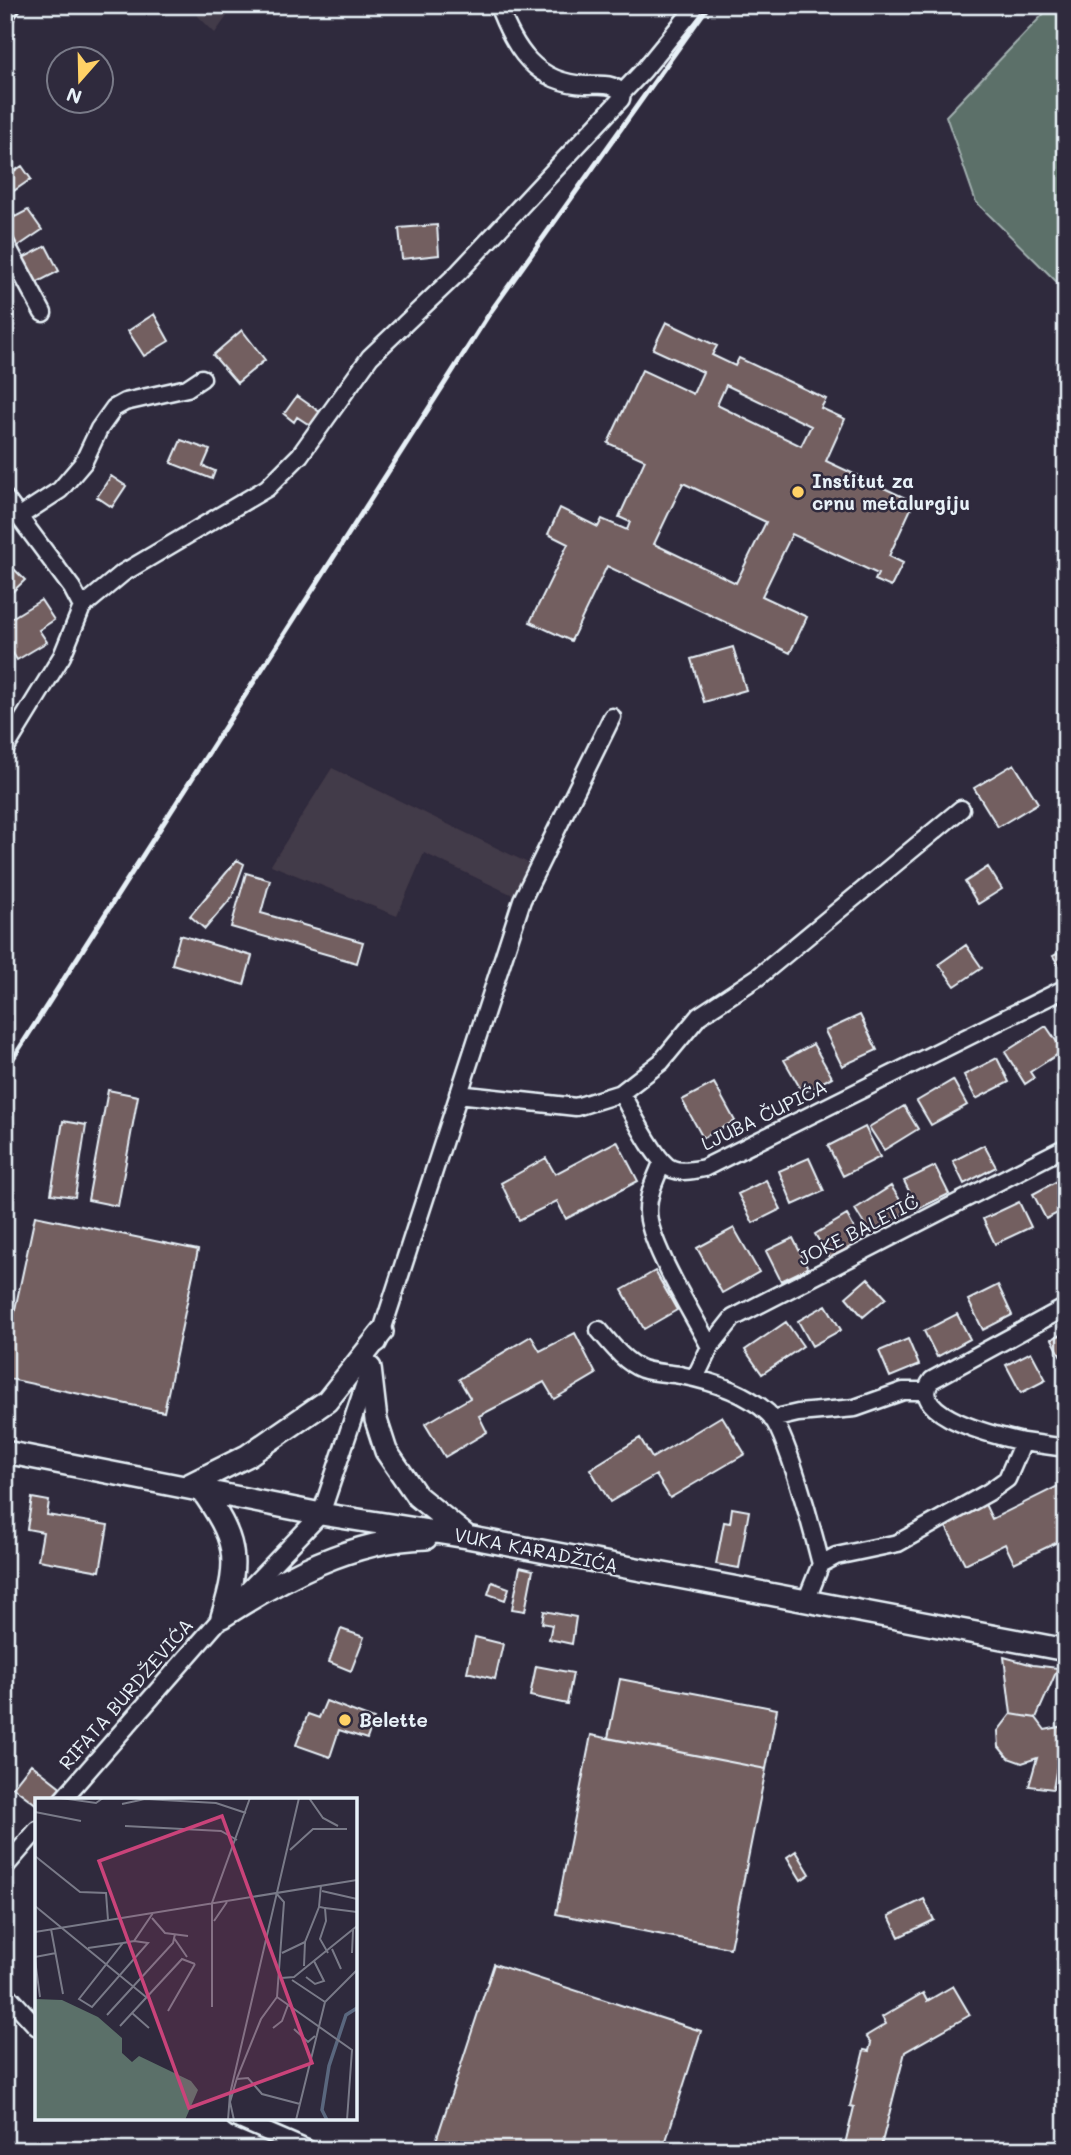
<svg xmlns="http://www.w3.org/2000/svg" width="1071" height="2155" font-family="Mali,sans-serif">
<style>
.built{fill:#433a48}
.green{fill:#5b7069;stroke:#a2b0b0;stroke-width:2}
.building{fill:#735e60;stroke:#e8f1f8;stroke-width:2;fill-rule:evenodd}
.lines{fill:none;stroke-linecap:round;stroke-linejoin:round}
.street-casing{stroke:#e8f1f8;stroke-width:21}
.secondary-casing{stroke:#e8f1f8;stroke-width:26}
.street{stroke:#2f2a3d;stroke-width:16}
.secondary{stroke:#2f2a3d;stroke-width:21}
.rail{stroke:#e8f1f8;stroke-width:5}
.poi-dot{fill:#ffd166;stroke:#2f2a3d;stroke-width:2.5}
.labels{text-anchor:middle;stroke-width:5;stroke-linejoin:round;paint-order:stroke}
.poi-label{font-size:19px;font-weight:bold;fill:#e8f1f8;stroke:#2f2a3d;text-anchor:start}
.street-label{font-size:19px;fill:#e8f1f8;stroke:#2f2a3d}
.inset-river{fill:none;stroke:#5a677e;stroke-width:3.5}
.inset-road{fill:none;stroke:#797a88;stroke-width:2}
.view{fill:#ca437a;fill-opacity:0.15;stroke:#ca437a;stroke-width:3.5}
.inset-edge{fill:none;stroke:#e8f1f8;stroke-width:3.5}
</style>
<rect width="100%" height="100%" fill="#2f2a3d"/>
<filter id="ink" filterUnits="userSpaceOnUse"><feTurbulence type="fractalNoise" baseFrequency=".0143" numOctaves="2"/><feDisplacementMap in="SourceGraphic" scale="14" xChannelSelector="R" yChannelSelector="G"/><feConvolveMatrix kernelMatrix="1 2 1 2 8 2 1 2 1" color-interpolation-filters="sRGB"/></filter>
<g filter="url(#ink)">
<path class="built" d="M187,5H235L215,33Z
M332,768L528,863L515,896L424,853L397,916L271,865Z"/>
<path class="green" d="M1052,5H1066V291L976,202L946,116Z"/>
<path class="building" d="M22,166L31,179L5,197V177Z
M28,210L42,230L17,247L5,231V215L12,211L15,217Z
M437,225L439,255L402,259L399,228Z
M46,246L59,271L34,284L21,259Z
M154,314L169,341L144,356L128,331Z
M666,322L717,346L712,355L735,366L739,358L826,399L821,408L845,419L826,461L914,502L889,556L903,563L891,587L875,580L878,574L792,534L762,596L807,617L790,653L607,566L571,641L530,622L568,544L548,534L560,508L598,527L602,519L627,530L630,522L619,517L645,460L608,443L642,370L693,394L703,372L653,349ZM726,385L811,426L801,446L717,405ZM683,483L766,522L736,583L654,544Z
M242,330L265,360L237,383L213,355Z
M297,396L324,415L314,428L297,417L294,422L284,414Z
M181,440L210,450L203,466L215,471L212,479L171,463Z
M111,476L126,486L112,507L97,497Z
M6,561L25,580L5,599V562Z
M41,600L54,620L39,630L47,642L17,660L11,650L5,653V622Z
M733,647L746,690L704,702L691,659Z
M1014,764L1038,803L998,827L974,788Z
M1066,798V815L1058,804Z
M237,860L244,864L232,897L205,929L190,916Z
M988,867L1002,889L978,904L965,882Z
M246,873L270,880L261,913L363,942L357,963L231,927Z
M180,935L252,956L244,985L172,964Z
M966,945L982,968L955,986L939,964Z
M1066,949V976L1053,956Z
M860,1015L877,1050L842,1066L825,1031Z
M1046,1026L1063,1051L1030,1072L1034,1078L1025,1084L1005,1052Z
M813,1044L832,1077L803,1093L784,1060Z
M997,1058L1009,1082L976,1099L964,1075Z
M953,1080L967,1105L931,1125L917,1101Z
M714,1083L735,1121L703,1138L682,1100Z
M108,1090L138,1096L118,1206L88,1200Z
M904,1106L918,1129L884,1150L869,1127Z
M63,1121L86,1125L75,1197L51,1194Z
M865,1127L880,1157L843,1176L828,1146Z
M617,1141L638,1181L566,1219L557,1201L519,1220L501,1183L546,1158L555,1174Z
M984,1145L996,1167L964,1184L953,1161Z
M809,1158L824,1191L793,1205L779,1171Z
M935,1166L949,1194L918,1209L904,1181Z
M766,1180L781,1209L753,1223L738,1194Z
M1059,1180L1066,1194V1209L1046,1219L1033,1194Z
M891,1186L907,1211L871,1235L855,1209Z
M1019,1202L1031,1227L995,1244L983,1219Z
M847,1215L861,1241L830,1259L815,1234Z
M35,1216L198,1250L164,1412L5,1378V1356Z
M734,1228L759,1272L722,1293L697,1248Z
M793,1238L808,1268L781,1281L766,1251Z
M655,1271L677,1310L644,1329L622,1290Z
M868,1278L886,1298L863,1317L846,1297Z
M998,1285L1012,1315L983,1330L968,1300Z
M826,1305L841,1330L812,1346L798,1321Z
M957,1314L970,1339L937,1357L924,1331Z
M786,1322L803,1346L762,1374L745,1350Z
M1066,1332V1366L1052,1339Z
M575,1333L596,1374L554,1399L544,1382L479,1416L487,1432L445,1457L425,1424L470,1398L459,1379L531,1336L540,1351Z
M908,1339L919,1365L890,1377L879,1351Z
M1031,1352L1046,1380L1021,1393L1006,1365Z
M722,1416L745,1454L670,1498L656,1475L610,1502L590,1469L640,1438L652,1458Z
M1066,1482V1538L1014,1563L1005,1544L965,1564L944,1523L984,1502L992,1519Z
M32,1498L49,1501L47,1515L108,1525L100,1571L38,1560L43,1532L27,1529Z
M732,1508L749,1511L739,1568L716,1564L724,1522L730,1523Z
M520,1567L533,1570L525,1611L512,1609Z
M492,1582L509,1588L505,1600L488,1594Z
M544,1611L576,1617L572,1644L549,1639L552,1625L542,1623Z
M341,1629L364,1637L351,1671L329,1662Z
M475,1637L503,1644L495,1679L467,1672Z
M1004,1657L1033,1665L1058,1668L1036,1718L1011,1714Z
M536,1666L573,1673L567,1704L530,1696Z
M620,1679L777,1709L766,1769L608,1738Z
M326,1701L374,1719L367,1739L339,1730L330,1757L296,1745L308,1714L319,1718Z
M1011,1714L1036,1718L1045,1730L1064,1726L1053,1789L1029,1786L1037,1758L1022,1763L1008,1758L999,1747L998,1731Z
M591,1735L766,1769L730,1948L556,1914Z
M31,1764L63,1789L55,1800H37V1805L13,1787Z
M796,1851L810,1874L801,1880L787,1857Z
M924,1899L934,1920L899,1937L889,1916Z
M1066,1954V1973L1057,1959Z
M494,1964L701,2031L663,2150H451L435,2144Z
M953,1986L970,2015L905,2052L880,2150H839L840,2143L845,2144L854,2107L850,2106L864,2050L869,2051L871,2043L866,2036L886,2024L882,2017L923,1993L927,2001Z"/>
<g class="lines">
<defs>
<path id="street" d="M498,5C514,48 535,83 586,85C599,85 612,82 622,93
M5,16L12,5
M5,242L43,313
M5,498L72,588L82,607
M20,516L60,490L83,463L99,429L114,408L125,402L187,388L202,378
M5,749L62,656L82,607L123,573L267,488L300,455L370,357L459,272L621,99L622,93L643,71L697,5
M621,1093C631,1110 655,1162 672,1169C682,1173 694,1170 704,1168L1066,988
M458,1094L576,1107L621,1093L661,1062L699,1016L758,977L961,809
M662,1163C656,1178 648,1193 648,1210C647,1241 694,1316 710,1347
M599,1330C611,1344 624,1362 642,1369C654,1373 668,1373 680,1375C711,1381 744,1391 768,1413C786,1428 814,1536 821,1564
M378,1343L522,900L612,717
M695,1378L710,1347L733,1318L1066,1147
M772,1419L798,1413L855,1408L903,1391H925
M1023,1442C1001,1437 904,1415 932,1380L1066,1307
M806,1601L821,1564L836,1556L898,1543L989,1492L1007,1479L1023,1442L1066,1448
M62,1800L222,1617L321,1514L369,1371
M5,1867L37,1830
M5,1992L37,2027
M235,2118L309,2150"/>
<path id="secondary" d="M370,1368L376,1420L386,1451L417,1496L465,1535
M5,1452L321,1514L467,1537L1066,1650
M187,1486L247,1456L327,1401L382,1332
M201,1489C236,1539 241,1557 222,1617
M222,1617C283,1577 352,1540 426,1538"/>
</defs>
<use href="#street" class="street-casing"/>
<use href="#secondary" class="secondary-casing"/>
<use href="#street" class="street"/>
<use href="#secondary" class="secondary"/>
<path class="rail" d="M5,1071L491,311L709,5"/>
</g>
</g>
<g class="poi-dot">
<circle cx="798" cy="492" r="7"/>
<circle cx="345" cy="1720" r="7"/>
</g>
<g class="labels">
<g class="poi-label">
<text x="812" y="488">Institut za<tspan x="812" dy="22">crnu metalurgiju</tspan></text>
<text x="359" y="1727">Belette</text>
</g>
<g class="street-label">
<text transform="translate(764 1115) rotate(-26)" y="7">LJUBA ČUPIĆA</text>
<text transform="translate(858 1230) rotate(-27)" y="7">JOKE BALETIĆ</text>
<text transform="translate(536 1550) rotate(11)" y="7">VUKA KARADŽIĆA</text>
<text transform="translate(126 1694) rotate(-49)" y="7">RIFATA BURDŽEVIĆA</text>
</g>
</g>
<g transform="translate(35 1798)">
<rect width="322" height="322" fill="#2f2a3d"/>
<path d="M0,201L27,202L63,219L87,240V255L97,264L104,258L156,283L163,292L150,322H0Z" fill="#5b7069"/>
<path class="inset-river" d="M292,322L287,312L294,268L311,217L322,210"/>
<path class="inset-road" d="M26,0L61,5L68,0M274,0L288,20L303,28M87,6L110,1L181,5L211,15M0,14L46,23M90,28L186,33L202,42M255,52L278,31H312M0,58L45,94L71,95L73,122M287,93L322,101M0,108L111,199M285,109L290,110L291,123L285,141L293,155M290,110L322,114M117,120L130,135L153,138M179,123L192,104M16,131L28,196M0,134L322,82M139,140L152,159M99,143L113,145L57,209L44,201L88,145L99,143L118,115M53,150L88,145M297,151L306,171M247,155L270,144M317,155L318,132M0,159L21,155M0,162L5,199M269,168L270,144L284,109L286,87M271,179L280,186L289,183L279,163M246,180L259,179L322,128M257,182L290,204M242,199L317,252L312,322M177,209V105L215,0M133,213L160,166M97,215L114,230M72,217L138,145L140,136M85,228L147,161L160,166M238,230L247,223L253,207M259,231L273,244L280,238M202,281L213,280L227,296L265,306M193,322L195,296L264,0M199,322L195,304L202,280L226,221L242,199L249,104L241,95M261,322L290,204L322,172"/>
<path class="view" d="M187,18L277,265L154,310L64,63Z"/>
<rect width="322" height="322" class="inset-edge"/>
</g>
<rect width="1071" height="2155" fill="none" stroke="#2f2a3d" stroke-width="28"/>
<rect x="14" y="14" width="1043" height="2127" fill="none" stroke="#e8f1f8" stroke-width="2.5" filter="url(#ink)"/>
<g transform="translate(80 80) rotate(200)"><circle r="33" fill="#2f2a3d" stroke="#797a88" stroke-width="2"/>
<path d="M0-5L12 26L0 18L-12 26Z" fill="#ffd166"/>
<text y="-10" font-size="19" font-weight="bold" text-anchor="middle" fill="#e8f1f8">N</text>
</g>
</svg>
